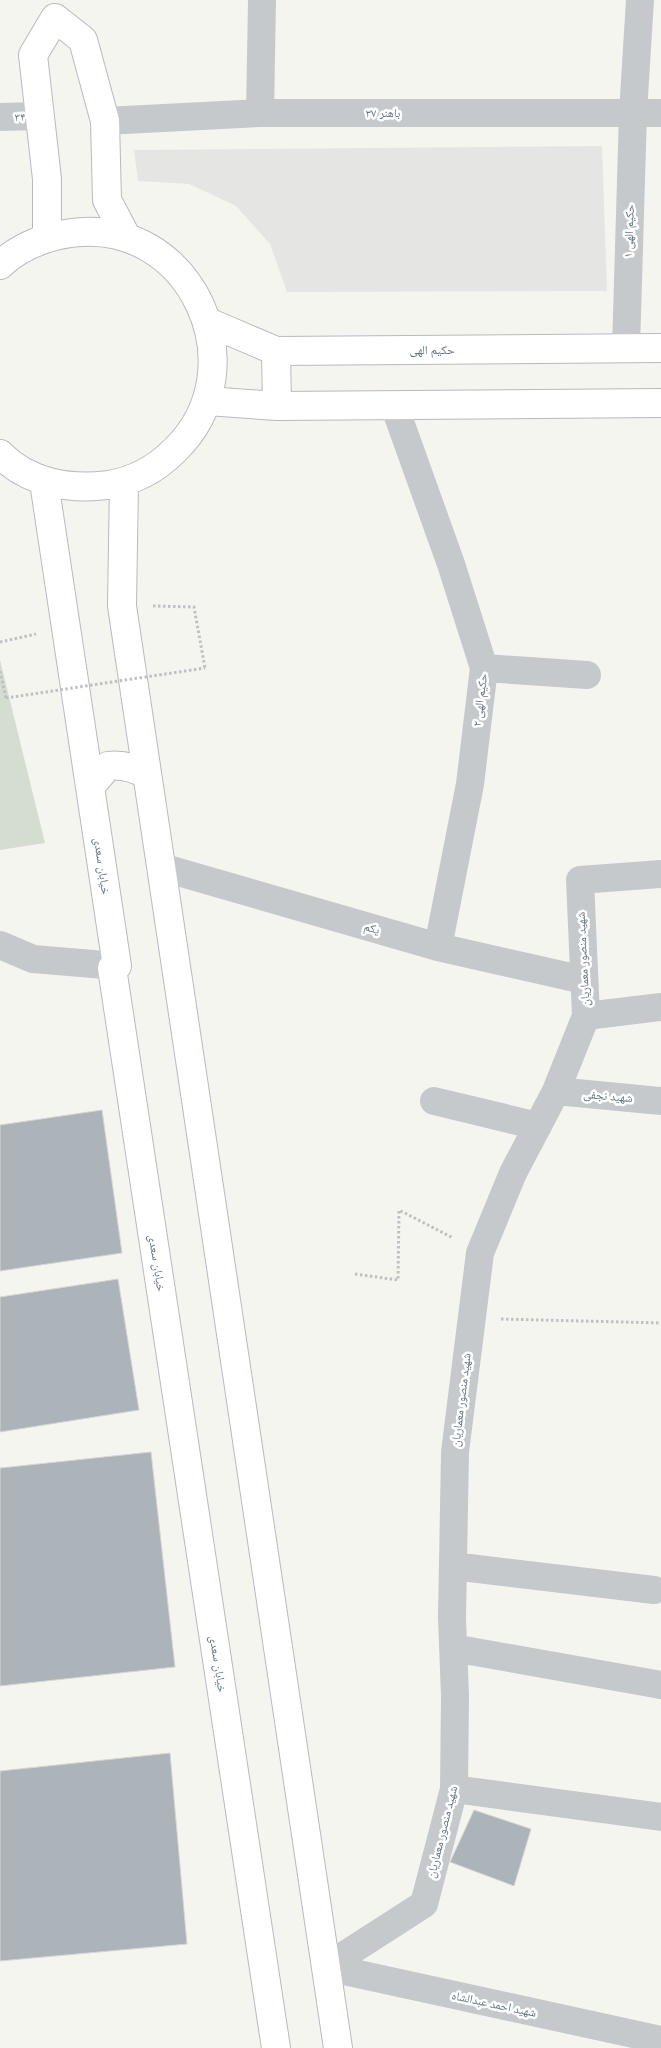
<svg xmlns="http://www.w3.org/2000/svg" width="661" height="2048" font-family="Raleway,'Noto Naskh Arabic',sans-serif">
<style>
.built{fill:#e5e6e4}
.green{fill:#d5ddd1}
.building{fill:#acb4b9;stroke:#d6d6d3}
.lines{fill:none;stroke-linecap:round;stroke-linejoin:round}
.secondary-casing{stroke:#b5bbbf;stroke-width:30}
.path{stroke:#bec0c2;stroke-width:3;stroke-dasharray:2.5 2.5;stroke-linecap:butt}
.minor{stroke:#c6c9cc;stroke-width:28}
.secondary{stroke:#fff;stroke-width:28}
.path-bridge{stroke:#bec0c2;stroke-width:3;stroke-dasharray:2.5 2.5;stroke-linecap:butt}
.labels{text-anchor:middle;stroke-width:5;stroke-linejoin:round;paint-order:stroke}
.street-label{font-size:12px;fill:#607484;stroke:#fff}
</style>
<rect width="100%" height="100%" fill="#f5f5f0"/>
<path class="built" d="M602,146L607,291L287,292L270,244L236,206L189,184L138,181L134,150Z"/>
<path class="green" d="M0,660L45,843L0,850Z"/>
<path class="building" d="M102,1110L122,1253L0,1271V1125Z
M118,1279L139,1410L0,1432V1297Z
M151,1452L175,1667L0,1686V1468Z
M170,1753L187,1944L0,1961V1771Z
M474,1810L531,1829L514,1886L450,1862Z"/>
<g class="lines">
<defs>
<path id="secondary" d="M55,18L83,40L105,121L107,200L127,238
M47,237V179L33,55L55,18
M0,265C20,246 44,237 71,233C190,216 261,368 174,451C156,469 134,481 108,485C70,490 28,483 0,454
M208,322L276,351L661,348
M276,351L277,406
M207,401L277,406L661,403
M44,482L117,966L112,968L276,2048
M124,483L122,606L338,2048
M90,787L108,766C123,764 135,768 147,775"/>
</defs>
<use href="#secondary" class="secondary-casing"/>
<path class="path" d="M153,606L194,607L205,668
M0,642L36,634
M0,671L6,698
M355,1274L398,1280L399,1210L453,1238
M501,1319L661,1323"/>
<path class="minor" d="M260,113L262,0
M0,117L39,116
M105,121L260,113H661
M626,348L633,113L640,0
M394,405L451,564L484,668L470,784L438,947
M484,668L587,675
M161,867L438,947L584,980
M0,945L33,959L117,966
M586,1016L661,1007
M556,1091L661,1101
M434,1101L538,1126
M453,1566L654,1590
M453,1648L661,1685
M454,1789L661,1817
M326,1967L424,1904L454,1789L455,1696L452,1618L455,1452L480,1253L513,1173L556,1091L586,1016L580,880L661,874
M326,1967L661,2040"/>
<use href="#secondary" class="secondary"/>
<path class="path-bridge" d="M6,698L205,668"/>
</g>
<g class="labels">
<g class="street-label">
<text x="383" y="117">باهنر ۳۷</text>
<text transform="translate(20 117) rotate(-2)" y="4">۳۴</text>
<text transform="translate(629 231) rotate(-88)" y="4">حکیم الهی ۱</text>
<text x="432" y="354">حکیم الهی</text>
<text transform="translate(480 700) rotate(-83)" y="4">حکیم الهی ۲</text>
<text transform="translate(102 866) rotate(82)" y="4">خیابان سعدی</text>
<text transform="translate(372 928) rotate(16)" y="4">یکم</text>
<text transform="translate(583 959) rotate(-93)" y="4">شهید منصور معماریان</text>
<text transform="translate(608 1096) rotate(5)" y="4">شهید نجفی</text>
<text transform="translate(157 1263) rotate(81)" y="4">خیابان سعدی</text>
<text transform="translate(461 1400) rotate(-83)" y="4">شهید منصور معماریان</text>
<text transform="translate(218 1664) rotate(81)" y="4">خیابان سعدی</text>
<text transform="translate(442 1832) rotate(-76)" y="4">شهید منصور معماریان</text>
<text transform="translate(494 2004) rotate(12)" y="4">شهید احمد عبدالشاه</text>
</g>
</g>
</svg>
